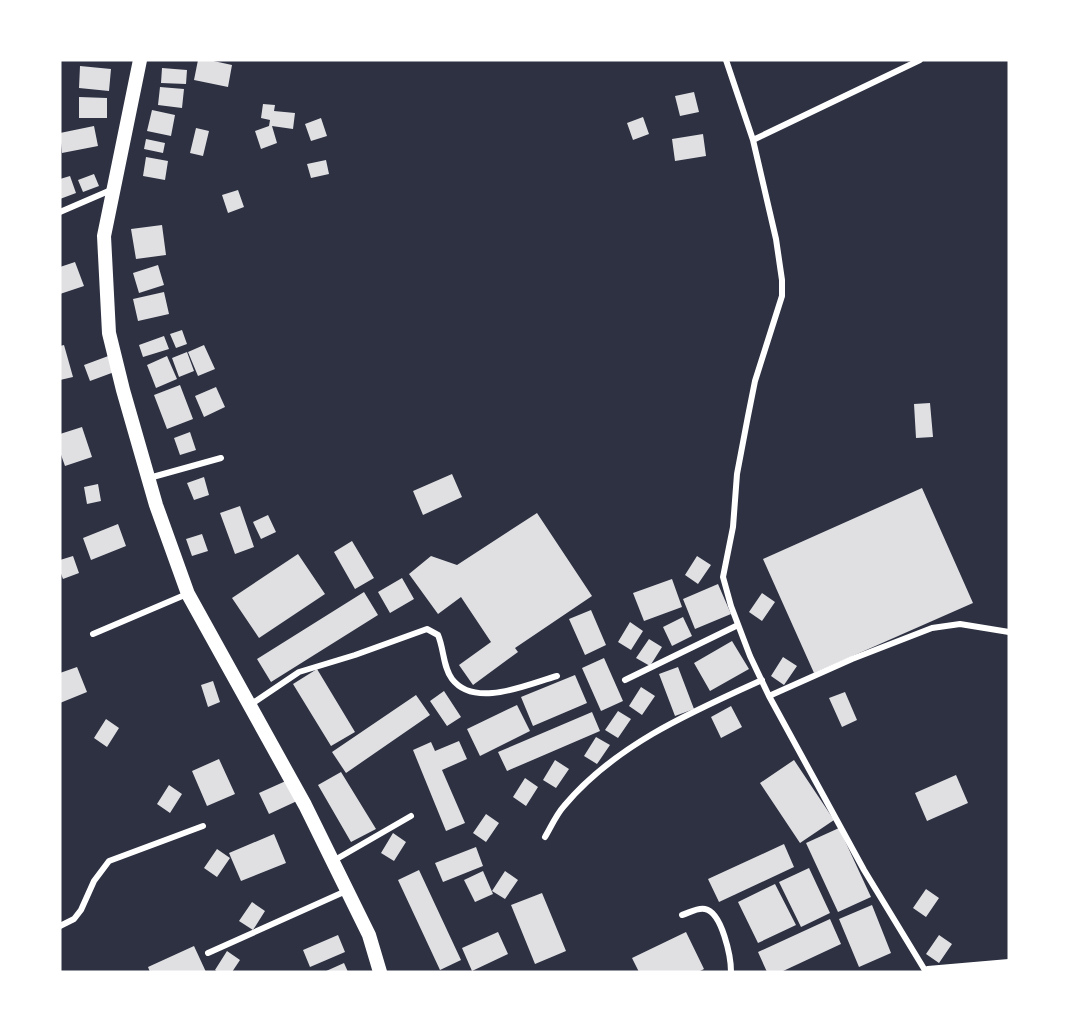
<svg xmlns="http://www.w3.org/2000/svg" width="1069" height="1032" font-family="'Open Sans',sans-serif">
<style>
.building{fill:#e0e0e3}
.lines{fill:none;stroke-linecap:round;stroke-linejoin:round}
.minor{stroke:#fff;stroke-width:6}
.secondary{stroke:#fff;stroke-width:12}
.trunk{stroke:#fff;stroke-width:14}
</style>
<rect width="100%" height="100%" fill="#2d3142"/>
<path class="building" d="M198,60H209L232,65L228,87L194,80Z
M80,66L111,69L109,91L79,88Z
M162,68L187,70L186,84L161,83Z
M160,87L184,89L182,108L158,105Z
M694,92L699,112L680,116L675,96Z
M79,97L107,98V118H79Z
M263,104L275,105L274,111L295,113L293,129L272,126L277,143L261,149L255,131L269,126L270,120L261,118Z
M152,110L175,115L171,136L147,131Z
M643,117L649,134L633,140L627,123Z
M321,118L327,136L311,141L305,124Z
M94,126L98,146L62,153L60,133Z
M196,128L209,131L203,156L190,153Z
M703,134L706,156L675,161L672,139Z
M146,139L165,143L163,153L144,149Z
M146,157L168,161L165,180L143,176Z
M326,160L329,174L311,178L307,164Z
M94,174L99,186L83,192L78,180Z
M70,176L76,193L60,199V179Z
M238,190L244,207L228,213L222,195Z
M162,225L166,255L136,259L131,229Z
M75,262L84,286L60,294V267Z
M158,265L164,285L139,293L133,273Z
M164,292L169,314L138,321L133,299Z
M182,330L187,344L176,348L170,334Z
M164,336L169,349L143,357L139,345Z
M64,345L73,377L60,380V346Z
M204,345L215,369L198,376L188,352Z
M187,352L194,371L179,377L172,358Z
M111,355L117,371L90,381L84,365Z
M167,356L177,379L156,388L147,365Z
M180,385L193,419L167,429L154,395Z
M216,387L225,407L204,417L195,396Z
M930,403L933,437L916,438L914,404Z
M82,427L92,457L65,466L60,452V434Z
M190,432L196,450L180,455L174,438Z
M452,474L462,497L423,515L413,491Z
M204,477L209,495L194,500L187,483Z
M98,484L101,501L87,504L84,487Z
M922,488L973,603L814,673L763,559Z
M240,506L254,547L235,554L220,513Z
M537,513L592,596L515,648L518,652L473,685L459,665L491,642L461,597L438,614L409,574L431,556L457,565Z
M268,515L276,532L261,539L253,522Z
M118,524L126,546L91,560L83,538Z
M202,534L208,551L192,556L186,539Z
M352,541L374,578L355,589L334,552Z
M298,554L325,594L259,638L232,598Z
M73,556L79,573L63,579L60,571V560Z
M697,556L711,565L698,584L685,575Z
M402,578L414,599L390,613L378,592Z
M672,579L682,607L644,621L633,593Z
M718,584L731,614L695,629L683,599Z
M364,592L378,615L271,682L257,659Z
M762,593L775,602L762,621L749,612Z
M591,610L606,645L585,655L569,619Z
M683,617L692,636L672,646L663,627Z
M630,622L643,631L631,650L618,642Z
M649,639L662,647L650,666L636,658Z
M732,641L749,669L710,691L694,663Z
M783,657L797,666L784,685L771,676Z
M604,658L623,701L601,711L582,668Z
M77,667L87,692L60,703V673Z
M678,667L694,709L675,716L659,674Z
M317,669L355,732L331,746L293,684Z
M575,675L587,703L533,726L521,697Z
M213,681L220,702L208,707L201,685Z
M641,687L655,696L642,715L629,706Z
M444,691L461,717L447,726L430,701Z
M845,692L857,720L842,727L829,698Z
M416,695L430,715L346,773L332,752Z
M517,705L530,731L480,756L467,729Z
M731,706L742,727L721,738L711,717Z
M618,711L631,719L618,738L605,730Z
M592,712L600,731L507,771L498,752Z
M106,719L119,728L107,747L94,738Z
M596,737L610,745L597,764L584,756Z
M459,741L467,759L442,770L465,823L446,831L413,750L431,742L435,751Z
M219,759L235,794L207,806L192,771Z
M555,760L569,769L556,788L543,780Z
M794,760L834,820L800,843L760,783Z
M341,772L376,829L351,842L318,785Z
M956,775L968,803L927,821L915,793Z
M525,778L538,787L526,806L513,797Z
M288,780L297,801L269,814L259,793Z
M169,785L182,794L170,813L157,804Z
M486,814L499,823L486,842L473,833Z
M839,828L871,897L838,912L806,843Z
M393,833L406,842L394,861L381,853Z
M274,834L286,863L241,881L229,853Z
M784,844L794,867L719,902L708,879Z
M476,847L483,866L443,882L435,863Z
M217,849L230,858L217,877L204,868Z
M809,868L830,913L801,927L779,882Z
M419,870L461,960L440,970L398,880Z
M483,871L493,894L475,902L464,880Z
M505,871L518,880L505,899L492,891Z
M775,884L796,925L758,943L738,902Z
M926,889L939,898L926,917L913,908Z
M542,893L566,951L535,964L511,905Z
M252,902L265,911L253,930L239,921Z
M872,905L891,953L859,967L839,919Z
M830,919L841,944L781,972H767L758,952Z
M498,932L508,954L472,971L462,948Z
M686,932L704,969L698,972H639L632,958Z
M338,935L345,952L310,967L303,950Z
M939,935L952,944L939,963L926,954Z
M194,946L206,972H150L148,967Z
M227,951L240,960L232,972H218L215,970Z
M344,963L348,972H324Z"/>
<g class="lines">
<path class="minor" d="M726,60L753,140L776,239L782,280V296L755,381L748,416L737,474L733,527L723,577L731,606L750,656L769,696L864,870L926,972
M753,140L920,60
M60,212L111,190
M149,478L221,458
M93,634L187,594
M625,680L738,625
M769,696L852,659L932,628L960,624L1009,632
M250,705L299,672L355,655L427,629L438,635C444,649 443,667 452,679C475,709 528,684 557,676
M545,837C551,827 556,815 564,806C615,745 691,712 762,680
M333,861L411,816
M682,915C689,913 698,907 705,909C722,912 731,957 731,972
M60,926L74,919L81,910L94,881L109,861L203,826
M208,953L346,891"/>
<path class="secondary" d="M928,972L1009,965"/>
<path class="trunk" d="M140,60L104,236L109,333L123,390L156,505L188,594L305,805L369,935L380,972"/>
</g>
<rect width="1069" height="1032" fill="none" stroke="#ffffff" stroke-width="123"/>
</svg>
